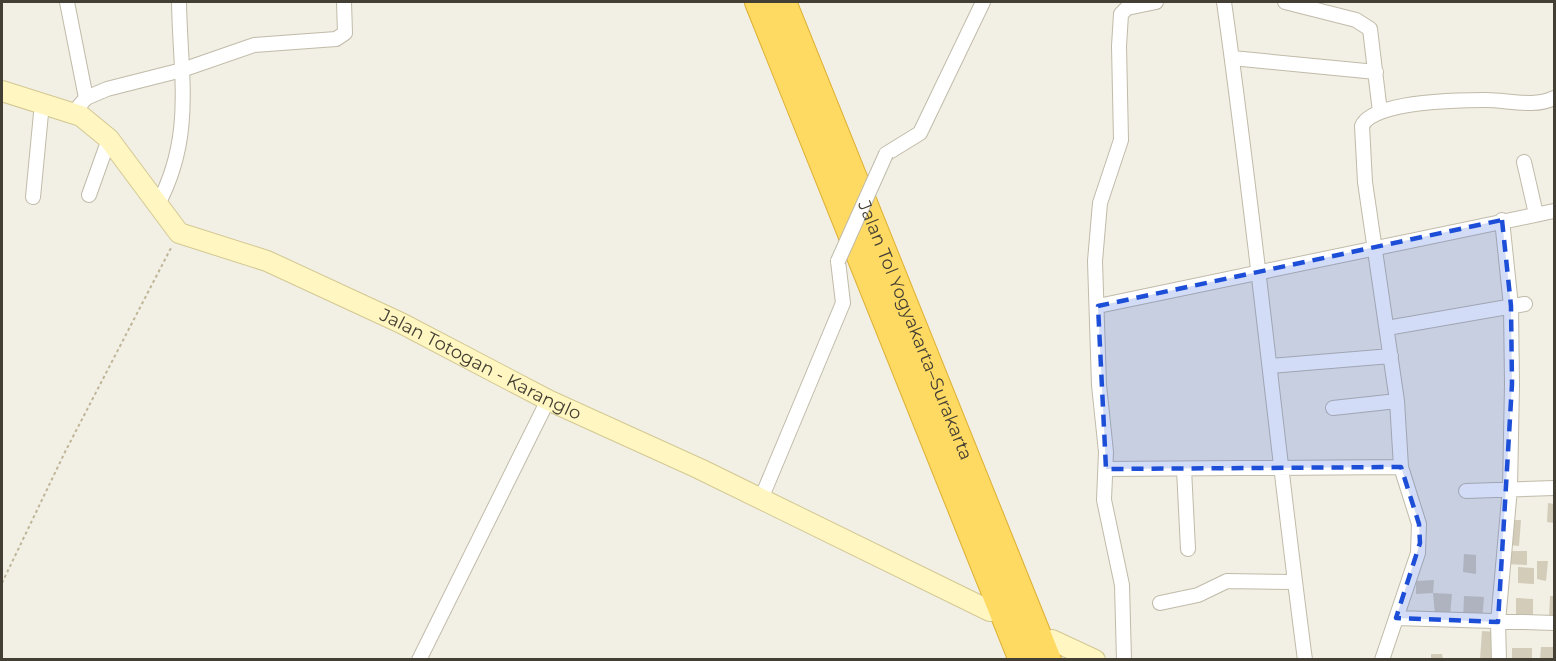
<svg xmlns="http://www.w3.org/2000/svg" width="1556" height="661" font-family="Montserrat,sans-serif">
<style>
.building{fill:#d3ccb9}
.lines{fill:none;stroke-linecap:round;stroke-linejoin:round}
.street-casing{stroke:#c0bba9;stroke-width:16}
.secondary-casing{stroke:#d3c893;stroke-width:22}
.highway-casing{stroke:#ddaf32;stroke-width:28}
.path{stroke:#bfb598;stroke-width:2;stroke-dasharray:3 3;stroke-linecap:butt}
.street{stroke:#fff;stroke-width:14}
.secondary{stroke:#fff6c1;stroke-width:20}
.highway{stroke:#feda63;stroke-width:26}
.street-bridge-casing{stroke:#c0bba9;stroke-width:16;stroke-linecap:butt}
.street-bridge{stroke:#fff;stroke-width:14}
.marked{fill:#1d4ed8;fill-opacity:0.2;stroke:#1d4ed8;stroke-width:4.5;stroke-dasharray:12 8;stroke-linejoin:round}
.labels{text-anchor:middle;stroke-width:5;stroke-linejoin:round;paint-order:stroke}
.street-label{font-size:18px;fill:#443f34;stroke:#fff}
</style>
<rect width="100%" height="100%" fill="#f2efe4"/>
<path class="building" d="M1548,503L1554,504V523L1547,522Z
M1512,520H1521L1519,546L1509,545Z
M1506,551H1527V565L1506,564Z
M1464,554L1476,555V574L1463,572Z
M1537,561H1548L1546,581L1537,579Z
M1518,567L1534,568V584L1518,583Z
M1434,580L1433,593L1416,594V581Z
M1433,593L1452,594L1450,616L1435,615Z
M1464,596L1484,597L1482,621L1463,620Z
M1550,596H1554V618H1549Z
M1516,598L1533,599V617H1516Z
M1482,631L1498,632L1496,660H1480Z
M1541,647H1554V660H1540Z
M1512,648H1532V660H1512Z
M1431,654H1442L1443,660H1431Z"/>
<g class="lines">
<defs>
<path id="street" d="M67,2L86,98
M1224,2C1255,220 1276,440 1305,660
M1285,2L1356,20L1370,29L1380,112
M1232,58L1376,72
M74,112L86,98L107,89L182,70L254,45L336,39L345,33L344,2
M886,154L920,133L983,2
M1524,162L1536,214
M89,195L109,139
M33,197L42,103
M157,206C195,136 180,76 179,2
M1098,306L1554,211
M1387,328L1525,304
M1270,366L1391,356
M1333,408L1397,401
M1106,469L1401,467
M1184,469L1188,549
M1466,491L1554,488
M761,499L843,303L838,261
M1160,603L1198,595L1227,581L1295,582
M1396,618L1554,623
M419,660L548,400
M1124,660L1122,585L1104,500L1106,452L1099,385L1095,261L1100,203L1121,140L1119,46L1121,14L1127,8L1156,2
M1382,660L1418,553L1419,524L1401,467L1397,401L1365,182L1362,126C1372,101 1461,100 1486,100C1508,100 1534,108 1554,98
M1499,660L1498,622L1510,488L1512,384L1511,306L1502,220"/>
<g id="secondary">
<path id="s1" d="M2,91L81,116L109,139L179,233L267,261L401,323L548,400L700,469L990,611"/>
<path d="M1052,640L1095,660"/>
</g>
<g id="highway">
<path d="M758,2L1022,660"/>
<path id="s2" d="M783,2L1048,660"/>
</g>
</defs>
<use href="#street" class="street-casing"/>
<use href="#secondary" class="secondary-casing"/>
<use href="#highway" class="highway-casing"/>
<path class="path" d="M2,583L65,452L172,246"/>
<use href="#street" class="street"/>
<use href="#secondary" class="secondary"/>
<use href="#highway" class="highway"/>
<defs>
<path id="street-bridge" d="M838,261L886,154"/>
</defs>
<use href="#street-bridge" class="street-bridge-casing"/>
<use href="#street-bridge" class="street-bridge"/>
</g>
<path class="marked" d="M1502,220L1511,306L1512,384L1498,622L1396,618L1420,543L1419,524L1401,467L1106,469L1098,306Z"/>
<g class="labels">
<g class="street-label">
<text dy="6" stroke="none"><textPath href="#s2" startOffset="354">Jalan Tol Yogyakarta–Surakarta</textPath></text>
<text dy="6" stroke="none"><textPath href="#s1" startOffset="566">Jalan Totogan - Karanglo</textPath></text>
</g>
</g>
<rect width="1556" height="661" fill="none" stroke="#443f34" stroke-width="6"/>
</svg>
